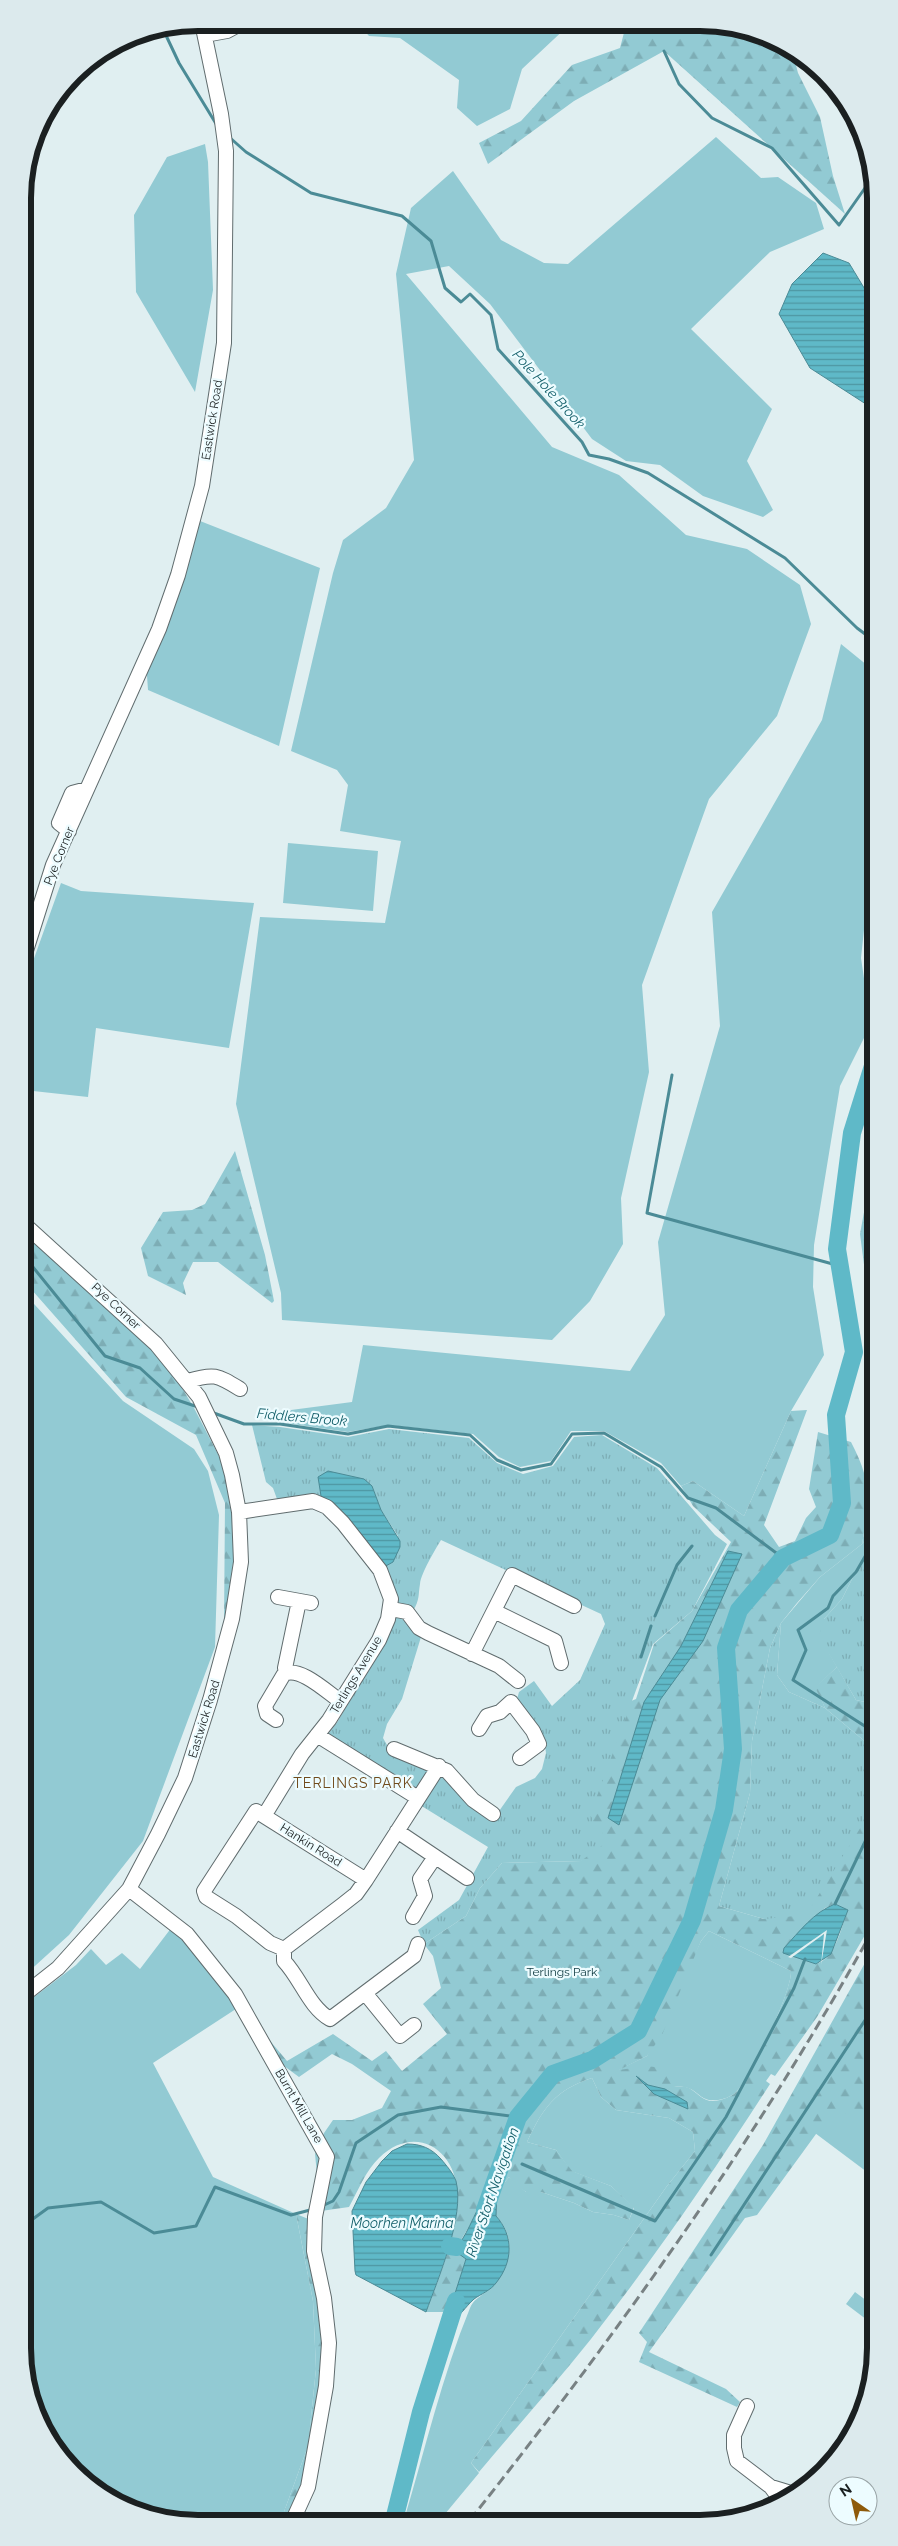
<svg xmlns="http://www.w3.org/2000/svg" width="898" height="2546" font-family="Raleway,sans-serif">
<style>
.grass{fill:#92cad3}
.forest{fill:url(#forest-firs);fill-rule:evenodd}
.wetland{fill:url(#wetland-marsh)}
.park{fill:url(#park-tufts);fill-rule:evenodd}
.water{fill:url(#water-rules);stroke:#4b8b96}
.pier{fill:#e0eff1}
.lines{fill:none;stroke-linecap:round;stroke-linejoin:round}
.stream{stroke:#4b8b96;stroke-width:3}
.river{stroke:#5fb9c8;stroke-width:18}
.minor-casing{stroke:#606c6e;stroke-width:16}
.minor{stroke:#fff;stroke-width:14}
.rail{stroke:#788183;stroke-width:3;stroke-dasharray:10 5;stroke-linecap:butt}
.labels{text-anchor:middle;stroke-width:4.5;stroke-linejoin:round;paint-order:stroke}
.street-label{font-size:12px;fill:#1b2021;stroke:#edfcff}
.park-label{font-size:12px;fill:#0e3940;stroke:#edfcff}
.water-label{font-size:14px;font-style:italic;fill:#16616c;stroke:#edfcff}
.neighbourhood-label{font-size:14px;letter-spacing:1px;fill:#704b1c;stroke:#edfcff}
.rim{fill:none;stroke:#1b2021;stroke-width:6}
</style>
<defs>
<pattern id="forest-firs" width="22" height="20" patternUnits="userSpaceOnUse" patternTransform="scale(1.25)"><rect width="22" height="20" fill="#92cad3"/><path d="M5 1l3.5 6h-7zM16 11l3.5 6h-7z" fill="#7dadb5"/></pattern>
<pattern id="wetland-marsh" width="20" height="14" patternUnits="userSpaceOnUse" patternTransform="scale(1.25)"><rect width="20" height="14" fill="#92cad3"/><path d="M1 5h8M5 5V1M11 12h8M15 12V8" fill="none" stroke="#7dadb5"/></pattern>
<pattern id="park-tufts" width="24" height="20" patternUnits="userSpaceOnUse" patternTransform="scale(1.25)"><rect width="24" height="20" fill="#92cad3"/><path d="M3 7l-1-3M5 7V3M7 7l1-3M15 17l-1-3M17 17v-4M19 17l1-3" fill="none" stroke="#7dadb5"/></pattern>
<pattern id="water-rules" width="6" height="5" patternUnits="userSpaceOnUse" patternTransform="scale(1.25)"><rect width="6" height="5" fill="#5fb9c8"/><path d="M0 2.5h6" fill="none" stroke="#4e96a2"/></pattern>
</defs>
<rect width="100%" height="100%" fill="#e0eff1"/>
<path class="grass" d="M358,24L569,25L522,69L510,109L477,126L457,108L459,80L400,38L369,36Z
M716,137L761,178L778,177L816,203L824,229L770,252L691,329L772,409L747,461L773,510L763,517L703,496L660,465L626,461L592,439L490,304L449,266L406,274L552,447L619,475L686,535L747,549L800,585L811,624L777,716L709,799L642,985L649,1072L621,1198L623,1244L590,1301L552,1340L282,1320L281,1293L236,1104L260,917L385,923L401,841L340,831L348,785L337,770L291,751L333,573L343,540L386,508L414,460L396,274L411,208L453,171L501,240L544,263L568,264Z
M205,144L208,162L213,290L195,392L136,292L134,215L167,157Z
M195,519L320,568L279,746L148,690L146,661Z
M841,644L873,670V907L864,930L861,958L870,1019L865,1036L840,1086L814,1245L813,1287L824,1355L791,1411L744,1516L693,1481L681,1486L661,1463L604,1431H571L551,1461L520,1467L499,1457L473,1434L389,1425L348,1432L279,1422L291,1410L352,1402L363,1345L630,1371L665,1315L658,1242L720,1026L712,912L822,720Z
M288,843L378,851L373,911L283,903Z
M61,883L81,891L254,903L229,1048L96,1028L88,1097L24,1090V1001L32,964Z
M24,1293L123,1401L194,1449L208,1471L219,1515L215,1647L143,1841L69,1935L25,1975Z
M874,1529V1553L860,1563L842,1599L824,1619L829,1653L837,1667L816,1687L825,1708L789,1692L777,1675L781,1623L820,1577L862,1544Z
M175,1923L242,2005L153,2063L213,2177L296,2214L313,2301L316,2369L308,2446L281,2520H164L120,2505L74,2472L46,2435L26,2382L25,2004L76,1965L91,1949L106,1965L122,1953L140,1969Z
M709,1931L791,1971C792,1992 751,2078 735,2093C732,2096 722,2100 718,2100C700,2102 700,2092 688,2088C683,2086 677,2087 672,2086C654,2082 635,2076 616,2071L647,2056L701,1941Z
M875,2029V2178L815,2133Z
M592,2078L601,2097L616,2110L669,2118L693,2132L695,2151L667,2186L471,2463L479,2473L440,2520H404C425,2450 442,2376 470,2308C474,2299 478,2299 485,2292C495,2283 505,2271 508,2258C512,2241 507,2228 496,2216L497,2192L509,2177L526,2192H541L574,2203L593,2212L614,2215L629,2220L634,2208L611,2186L571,2171L556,2150L527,2142C543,2108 555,2090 592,2078Z
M855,2292L875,2307V2326L846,2304Z"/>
<path class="forest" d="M626,25L734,26L792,50L798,73L820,117L833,176L845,214L664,51L574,101L488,164L479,143L521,121L572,65L620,48Z
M235,1151L265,1255L274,1301L272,1303L218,1262H193L183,1283L186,1295L148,1276L141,1248L163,1212L192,1210L205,1204Z
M24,1232L156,1344L194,1408L224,1466L238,1529L224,1624L225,1503L196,1435L126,1397L24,1281Z
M807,1410L764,1525L779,1547L795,1541L806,1518L816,1507L809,1489L818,1432L851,1442C872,1482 870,1500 862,1544L820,1577L797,1603L781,1623L770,1648L752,1741L750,1793L719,1906L764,1919L871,1813L874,1806L875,1918L817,2017L775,2076L771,2074L766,2081L770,2084C714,2171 655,2257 591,2339C555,2384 516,2428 479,2472L471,2463L667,2186L695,2151L693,2132L669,2118L616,2110L601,2097L592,2078C555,2090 543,2108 527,2142L556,2150L572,2171L611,2186L634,2207L629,2220L614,2215L593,2212L574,2203L541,2192H526L514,2184L509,2177L497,2192L492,2187L457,2247L466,2259L450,2312H426C440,2275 456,2238 457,2198C459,2151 416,2122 379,2158C366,2170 358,2191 349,2207L314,2212L317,2174L315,2154L324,2133L333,2120H352L382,2108L391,2091L352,2064L332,2054L299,2077L280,2063L266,2036L287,2061L333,2034L372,2061L386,2051L402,2071L447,2034L423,2004L441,1988L433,1956L424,1944L466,1916L480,1888L502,1863L581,1861L607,1711L636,1699L654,1644L692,1611L731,1542L693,1506L681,1486L693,1481L744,1516L791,1411ZM835,1904L848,1910C841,1927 836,1958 816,1964L784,1948L825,1908ZM709,1931L791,1971C792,1991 750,2082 734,2094C731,2096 724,2099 720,2100C704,2104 701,2095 689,2088C685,2086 679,2087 674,2086L663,2068L646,2066L619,2070L647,2056L662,2035L701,1941Z
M837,1667L856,1700L874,1704V1749L825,1708L815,1687Z
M870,1954L875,1957V2118L832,2112L757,2215L745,2218L649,2352L726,2389L740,2402L737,2407L639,2362L647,2342L639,2333L763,2145Z
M296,2214L311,2220L325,2319L324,2367L309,2469L287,2520H281L308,2446L316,2369L313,2301Z"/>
<path class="wetland" d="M873,1163L874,1386L872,1326L860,1234Z
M874,1412V1529L862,1544L869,1505L864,1468Z"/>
<path class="park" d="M252,1425L280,1427L348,1437L389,1429L469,1438L497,1463L523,1474L553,1466L574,1437L602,1435L657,1468L715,1535L727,1544L692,1611L653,1644L590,1815L608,1841L581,1861L502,1863L480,1888L466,1916L424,1944L418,1930L459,1900L488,1847L420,1805L440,1777H446C459,1798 476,1804 497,1814L516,1787L535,1778L542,1769L546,1753L545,1746L516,1703L519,1692L534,1681L552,1706L580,1680L605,1624L601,1614L441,1540C435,1550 421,1573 420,1584C418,1596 420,1599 413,1611L396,1603L390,1586L314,1496L277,1499L273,1488L266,1482ZM372,1486L381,1510L398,1536L384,1567L376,1553L330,1502Z
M874,1553V1704L856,1700L819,1637L824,1619L842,1599L860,1563Z
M399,1616L421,1637L402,1699L387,1724L383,1738L391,1752L430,1771L413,1793L326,1737L338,1721L395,1619Z
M781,1623L777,1675L789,1692L825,1708L874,1749V1806L806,1915L764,1919L719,1906L750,1793L752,1741L770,1648Z"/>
<path class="water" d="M823,253L849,263L872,301V408L810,368L779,314L792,284Z
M328,1471L364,1479L372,1486L381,1510L400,1541V1547L393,1562L384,1567C371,1544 344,1510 321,1496L318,1477Z
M728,1551L742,1554L703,1641L660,1700L619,1825L608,1818L644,1702L681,1646Z
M835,1904L848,1910L831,1954L816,1964L783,1953L784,1948C799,1932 814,1912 835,1904Z
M636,2076L648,2085L665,2089L687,2102L688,2109L654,2094Z
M407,2144C421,2144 431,2148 441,2159C446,2165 453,2173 456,2181C465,2216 438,2279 426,2312L356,2275L355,2271L352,2211L366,2182L382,2161L392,2151Z
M492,2187L497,2192L496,2216C514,2236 513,2262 496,2283C491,2290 481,2294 474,2299C465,2307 460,2317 449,2323L451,2306L466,2259L459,2254L457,2247C471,2229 476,2206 492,2187Z"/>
<path class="pier" d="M827,1930L821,1965L824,1934L791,1958L788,1957Z"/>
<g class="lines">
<path class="stream" d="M163,29L179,63L218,127
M664,51L679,84L712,118L772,148L839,225L872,178
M228,136L246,152L311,193L402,216L431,241L445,288L461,302L470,294L491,315L498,349L582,442L589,455L609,459L648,473L785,558L857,628L873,640
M672,1075L647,1213L840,1266
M24,1256L105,1356L140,1368L174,1399L198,1407
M211,1412L244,1424H280L348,1434L388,1426L470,1435L497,1460L521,1470L551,1464L572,1434L604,1433L661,1467L688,1498L716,1508L783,1558
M874,1541L856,1572L833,1596L828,1608L798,1630L806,1650L793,1680L874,1732
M655,1616L677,1565L692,1546
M641,1657L651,1626
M835,1904L874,1823
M522,2164L655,2221L726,2117L794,1988L805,1959
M322,2206L333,2201L339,2192L356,2143L398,2115L441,2107L518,2117
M26,2224L48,2208L101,2202L154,2233L196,2226L215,2187L291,2215L314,2209
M711,2255L875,2005"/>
<path class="river" d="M485,2210L518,2117L553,2074L592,2060L638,2031L692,1920L724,1810L733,1749L726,1648L739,1610L783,1558L830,1535L842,1503L836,1415L854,1352L837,1249L852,1133L873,1066
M450,2246L457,2247
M394,2520L421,2412L456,2301"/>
<defs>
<path id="minor" d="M205,35L227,31L242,23
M69,831L59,823L72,793L87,789
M24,957L53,865L159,629L178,575L202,486L224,343L226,151L221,114L202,23
M24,1224L156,1344L199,1397L226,1453L232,1475L239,1512L241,1562L232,1619L210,1700L185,1778L158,1834L129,1889L58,1968L25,1994
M188,1381C214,1373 217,1375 240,1389
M239,1512L313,1501L327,1507L343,1523L380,1570L391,1599L388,1619L379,1640L329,1720L302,1754L264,1816
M278,1597L311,1603
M391,1609L407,1612L419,1628L428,1633L499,1666L518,1681
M494,1611L555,1641L561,1663
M472,1654L512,1575L574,1606
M288,1672L285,1668L299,1601
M276,1720L267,1714L265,1706L284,1674C300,1666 327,1692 340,1701
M479,1729L487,1716L500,1712L511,1702L533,1731L539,1744L520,1758
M317,1735L418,1798
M394,1749L447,1771L473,1800L493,1814
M397,1831L467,1878
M366,1880L256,1811L204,1891L206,1897L236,1916L270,1943L284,1949L342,1905L356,1894L366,1880L439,1766
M129,1889L187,1934L235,1994L327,2157L315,2217L314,2251L324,2298L329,2343L326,2386L308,2487L293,2520
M413,1917L425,1896L420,1879L435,1857
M284,1949V1961C301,1979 309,2007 330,2019L414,1956L418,1944
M365,1993L400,2036L414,2025
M747,2406L734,2435V2448L737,2461L771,2487L794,2494
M771,2487L782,2502"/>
</defs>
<use href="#minor" class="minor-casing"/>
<use href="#minor" class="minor"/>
<path class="rail" d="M470,2520C619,2332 759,2136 875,1926"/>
</g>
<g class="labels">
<g class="street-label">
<text transform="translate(212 420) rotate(-81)" y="4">Eastwick Road</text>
<text transform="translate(59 856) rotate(-68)" y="4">Pye Corner</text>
<text transform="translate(116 1306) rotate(43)" y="4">Pye Corner</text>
<text transform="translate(356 1675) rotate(-59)" y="4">Terlings Avenue</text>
<text transform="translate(204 1719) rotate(-73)" y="4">Eastwick Road</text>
<text transform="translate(311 1845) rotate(32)" y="4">Hankin Road</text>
<text transform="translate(299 2106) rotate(60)" y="4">Burnt Mill Lane</text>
</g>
<g class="park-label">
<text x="562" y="1976">Terlings Park</text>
</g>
<g class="water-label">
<text transform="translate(549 389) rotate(48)" y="5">Pole Hole Brook</text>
<text transform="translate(302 1417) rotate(5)" y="5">Fiddlers Brook</text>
<text transform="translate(492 2192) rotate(-71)" y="5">River Stort Navigation</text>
<text x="402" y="2228">Moorhen Marina</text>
</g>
<g class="neighbourhood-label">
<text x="353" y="1788">TERLINGS PARK</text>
</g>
</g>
<path d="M0 0H898V2546H0ZM198 31H700A167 167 0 0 1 867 198V2348A167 167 0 0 1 700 2515H198A167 167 0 0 1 31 2348V198A167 167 0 0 1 198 31Z" fill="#dceaed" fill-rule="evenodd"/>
<path class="rim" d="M198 31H700A167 167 0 0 1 867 198V2348A167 167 0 0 1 700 2515H198A167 167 0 0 1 31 2348V198A167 167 0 0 1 198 31Z"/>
<g transform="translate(853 2501) rotate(326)"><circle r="24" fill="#edfcff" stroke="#99a4a6"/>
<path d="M0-4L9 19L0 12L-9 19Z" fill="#8e5a0a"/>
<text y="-8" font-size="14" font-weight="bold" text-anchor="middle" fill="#1b2021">N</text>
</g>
</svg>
